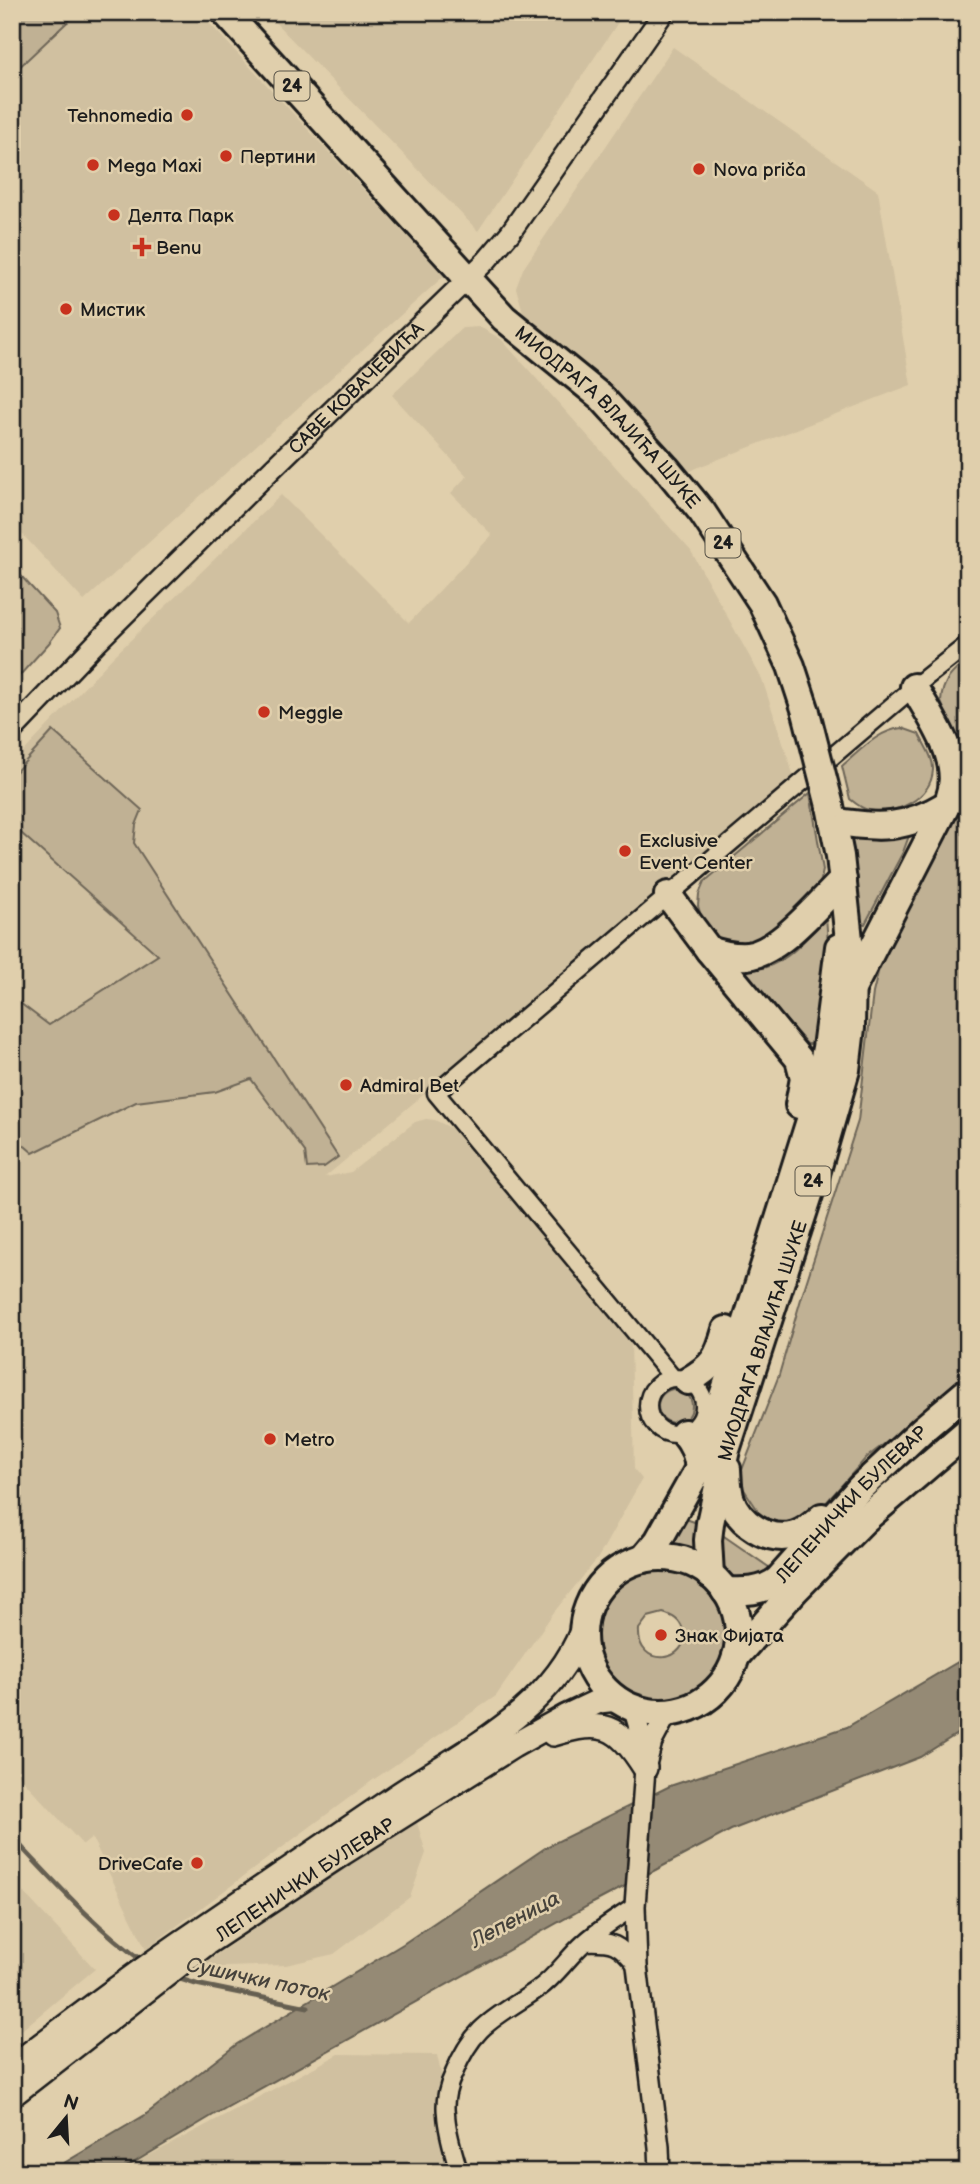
<svg xmlns="http://www.w3.org/2000/svg" width="980" height="2184" font-family="'Balsamiq Sans',sans-serif">
<style>
.built{fill:#d0c0a0}
.green{fill:#c0b194;stroke:#6e6658;stroke-width:2;fill-rule:evenodd}
.water{fill:#958a75;stroke:#655e51;stroke-width:2}
.lines{fill:none;stroke-linecap:round;stroke-linejoin:round}
.stream{stroke:#655e51;stroke-width:5}
.minor-casing{stroke:#1c1c1c;stroke-width:21}
.tertiary-casing{stroke:#1c1c1c;stroke-width:24}
.secondary-casing{stroke:#1c1c1c;stroke-width:28}
.primary-casing{stroke:#1c1c1c;stroke-width:32}
.minor{stroke:#e0cfac;stroke-width:16}
.tertiary{stroke:#e0cfac;stroke-width:19}
.secondary{stroke:#e0cfac;stroke-width:23}
.primary{stroke:#e0cfac;stroke-width:26}
.primary-bridge-casing{stroke:#1c1c1c;stroke-width:32;stroke-linecap:butt}
.primary-bridge{stroke:#e0cfac;stroke-width:26}
.poi-dot{fill:#c8321e;stroke:#e0cfac;stroke-width:2.5}
.labels{text-anchor:middle;stroke-width:5;stroke-linejoin:round;paint-order:stroke}
.shield{fill:#e0cfac;stroke:#575247;stroke-width:2}
.shield-label{font-size:18px;font-weight:bold;fill:#1c1c1c}
.poi-label{font-size:19px;fill:#1c1c1c;stroke:#e0cfac;text-anchor:start}
.street-label{font-size:19px;fill:#1c1c1c;stroke:#e0cfac}
.water-label{font-size:21px;font-style:italic;fill:#46423b;stroke:#e0cfac}
</style>
<rect width="100%" height="100%" fill="#e0cfac"/>
<filter id="ink" filterUnits="userSpaceOnUse"><feTurbulence type="fractalNoise" baseFrequency=".0143" numOctaves="2"/><feDisplacementMap in="SourceGraphic" scale="14" xChannelSelector="R" yChannelSelector="G"/><feConvolveMatrix kernelMatrix="1 2 1 2 8 2 1 2 1" color-interpolation-filters="sRGB"/></filter>
<g filter="url(#ink)">
<path class="built" d="M78,12H199L444,276L84,601L12,523V74Z
M265,12H625L478,231Z
M673,47L878,191L911,385L701,466L676,478L524,315L516,288L523,269Z
M480,327L501,339L691,551L762,679L796,783L325,1177L351,1172L415,1122L426,1119L435,1120L451,1128L631,1340L634,1469L642,1479L598,1558L554,1612L496,1696L373,1780L146,1949L92,1838L83,1845L12,1768V764L113,657L281,495L409,623L492,535L451,493L467,476L392,395L462,328Z
M416,1819L426,1853L410,1897L334,1954L286,1965L197,1968Z
M12,1880L95,1969L12,2038Z
M339,2054L437,2055L463,2172H125L137,2162Z"/>
<path class="green" d="M12,12H78L12,74Z
M12,566L55,613L60,628L49,643L12,684Z
M968,660V1371L897,1434L866,1458L815,1515L785,1527L757,1519V1509L743,1488L742,1470L779,1375L801,1299L858,1121L873,993L882,956L961,804C971,770 954,734 941,702C942,681 952,672 968,660Z
M902,728L919,734C924,745 934,758 933,770C931,799 895,816 869,810C862,809 856,804 850,799L842,766C860,751 878,730 902,728Z
M53,731L142,810L136,825L134,843L338,1157L324,1167L307,1168L305,1152L251,1079L215,1092L136,1102L33,1153L12,1135V997L49,1025L158,955L12,825V776Z
M810,793L823,870L821,880L817,889L772,938L758,944H729L716,937L702,919L698,906L699,894L704,882Z
M849,834L878,841L909,836L903,852L865,924L861,923Z
M826,916L828,943L815,1044H807L742,970C780,973 803,943 826,916Z
M658 1406a17 17 0 1 1 34 0a17 17 0 1 1-34 0Z
M683,1518L700,1524L697,1553L666,1544Z
M721,1534L773,1570C753,1582 742,1589 722,1571Z
M656,1568C748,1570 752,1691 670,1701C586,1711 562,1586 656,1568ZM663,1613C673,1616 680,1620 683,1630C692,1662 636,1671 639,1629L648,1617Z"/>
<path class="water" d="M968,1656V1727L920,1757L731,1830L593,1903L215,2114L118,2172H49L145,2115L237,2044L403,1944L548,1846L670,1786L847,1727Z"/>
<g class="lines">
<path class="stream" d="M12,1837C54,1881 94,1927 144,1962
M174,1977L196,1984L308,2007"/>
<defs>
<path id="minor" d="M673,1378L436,1093L914,687L968,644
M648 1406a28 28 0 1 1 56 0a28 28 0 1 1-56 0Z
M585,1942C613,1941 619,1943 637,1966
M459,2172C454,2153 447,2134 446,2114C444,2101 448,2085 454,2073C475,2022 497,2018 538,1989C556,1977 568,1957 584,1943C599,1929 618,1918 635,1906"/>
<g id="tertiary">
<path id="s1" d="M12,731L97,642L273,468L487,260L510,233L664,12"/>
<path d="M633,1707L638,1724L644,1760"/>
<path d="M660,2172L659,2147L637,1966L635,1906L645,1768L652,1742L668,1712"/>
</g>
<g id="secondary">
<path d="M553,1734C603,1719 617,1724 645,1768"/>
<path d="M12,2067C74,2020 137,1972 201,1929C266,1885 331,1841 395,1797C464,1751 550,1712 582,1631"/>
<path id="s2" d="M12,2095L207,1943L343,1853L513,1746L565,1717L599,1701L617,1699"/>
</g>
<g id="primary">
<path id="s3" d="M225,12L504,318L601,397L666,468L702,512L762,603L791,666L806,712"/>
<path d="M833,821C878,829 906,829 946,805"/>
<path d="M668,895L709,950L799,1059L804,1078L799,1105"/>
<path d="M709,950C721,954 734,957 747,956C779,953 819,903 843,880"/>
<path d="M853,987L949,800C964,760 932,721 914,687"/>
<path d="M688,1381C714,1366 718,1358 726,1330"/>
<path d="M684,1433C693,1444 697,1453 699,1468"/>
<path d="M727,1469C727,1478 728,1488 730,1497C738,1523 768,1543 795,1535C806,1532 814,1524 822,1517"/>
<circle cx="661" cy="1635" r="78"/>
<path d="M643,1559L658,1541L699,1468L731,1372L813,1111L826,1048L839,947"/>
<path id="s4" d="M710,1575L708,1540L710,1523L726,1450L817,1170L846,1070L851,1028L852,968L840,856L830,806"/>
<path id="s5" d="M725,1591C744,1592 763,1592 778,1580L861,1487L922,1430L968,1391"/>
<path d="M736,1656L795,1590L864,1520L968,1431"/>
</g>
</defs>
<use href="#minor" class="minor-casing"/>
<use href="#tertiary" class="tertiary-casing"/>
<use href="#secondary" class="secondary-casing"/>
<use href="#primary" class="primary-casing"/>
<use href="#minor" class="minor"/>
<use href="#tertiary" class="tertiary"/>
<use href="#secondary" class="secondary"/>
<use href="#primary" class="primary"/>
<defs>
<path id="primary-bridge" d="M806,712L830,806"/>
</defs>
<use href="#primary-bridge" class="primary-bridge-casing"/>
<use href="#primary-bridge" class="primary-bridge"/>
</g>
</g>
<g class="poi-dot">
<circle cx="187" cy="115" r="7"/>
<circle cx="226" cy="156" r="7"/>
<circle cx="93" cy="165" r="7"/>
<circle cx="699" cy="169" r="7"/>
<circle cx="114" cy="215" r="7"/>
<path d="M138.5 236.5h7v7h7v7h-7v7h-7v-7h-7v-7h7z"/>
<circle cx="66" cy="309" r="7"/>
<circle cx="264" cy="712" r="7"/>
<circle cx="625" cy="851" r="7"/>
<circle cx="346" cy="1085" r="7"/>
<circle cx="270" cy="1439" r="7"/>
<circle cx="661" cy="1635" r="7"/>
<circle cx="197" cy="1863" r="7"/>
</g>
<g class="labels">
<g class="shield">
<rect x="274.5" y="71.5" width="35" height="29" rx="5"/>
<rect x="705.5" y="528.5" width="35" height="29" rx="5"/>
<rect x="795.5" y="1166.5" width="35" height="29" rx="5"/>
</g>
<g class="shield-label">
<text x="292" y="92">24</text>
<text x="723" y="549">24</text>
<text x="813" y="1187">24</text>
</g>
<g class="poi-label">
<text x="173" y="122" text-anchor="end">Tehnomedia</text>
<text x="240" y="163">Пертини</text>
<text x="107" y="172">Mega Maxi</text>
<text x="713" y="176">Nova priča</text>
<text x="128" y="222">Делта Парк</text>
<text x="156" y="254">Benu</text>
<text x="80" y="316">Мистик</text>
<text x="278" y="719">Meggle</text>
<text x="639" y="847">Exclusive<tspan x="639" dy="22">Event Center</tspan></text>
<text x="360" y="1092">Admiral Bet</text>
<text x="284" y="1446">Metro</text>
<text x="675" y="1642">Знак Фијата</text>
<text x="183" y="1870" text-anchor="end">DriveCafe</text>
</g>
<g class="street-label">
<text dy="7" stroke="none"><textPath href="#s1" startOffset="486">САВЕ КОВАЧЕВИЋА</textPath></text>
<text dy="7" stroke="none"><textPath href="#s3" startOffset="558">МИОДРАГА ВЛАЈИЋА ШУКЕ</textPath></text>
<text dy="7" stroke="none"><textPath href="#s4" startOffset="242">МИОДРАГА ВЛАЈИЋА ШУКЕ</textPath></text>
<text dy="7" stroke="none"><textPath href="#s5" startOffset="161">ЛЕПЕНИЧКИ БУЛЕВАР</textPath></text>
<text dy="7" stroke="none"><textPath href="#s2" startOffset="364">ЛЕПЕНИЧКИ БУЛЕВАР</textPath></text>
</g>
<g class="water-label">
<text transform="translate(515 1919) rotate(-28)" y="7">Лепеница</text>
<text transform="translate(258 1979) rotate(12)" y="7">Сушички поток</text>
</g>
</g>
<rect width="980" height="2184" fill="none" stroke="#e0cfac" stroke-width="42"/>
<rect x="21" y="21" width="938" height="2142" fill="none" stroke="#1c1c1c" stroke-width="2.5" filter="url(#ink)"/>
<g transform="translate(66 2118) rotate(18)" stroke="#e0cfac" stroke-width="5" paint-order="stroke">
<path d="M0-5L12 26L0 18L-12 26Z" fill="#1c1c1c"/>
<text y="-10" font-size="19" font-weight="bold" text-anchor="middle" fill="#1c1c1c">N</text>
</g>
</svg>
